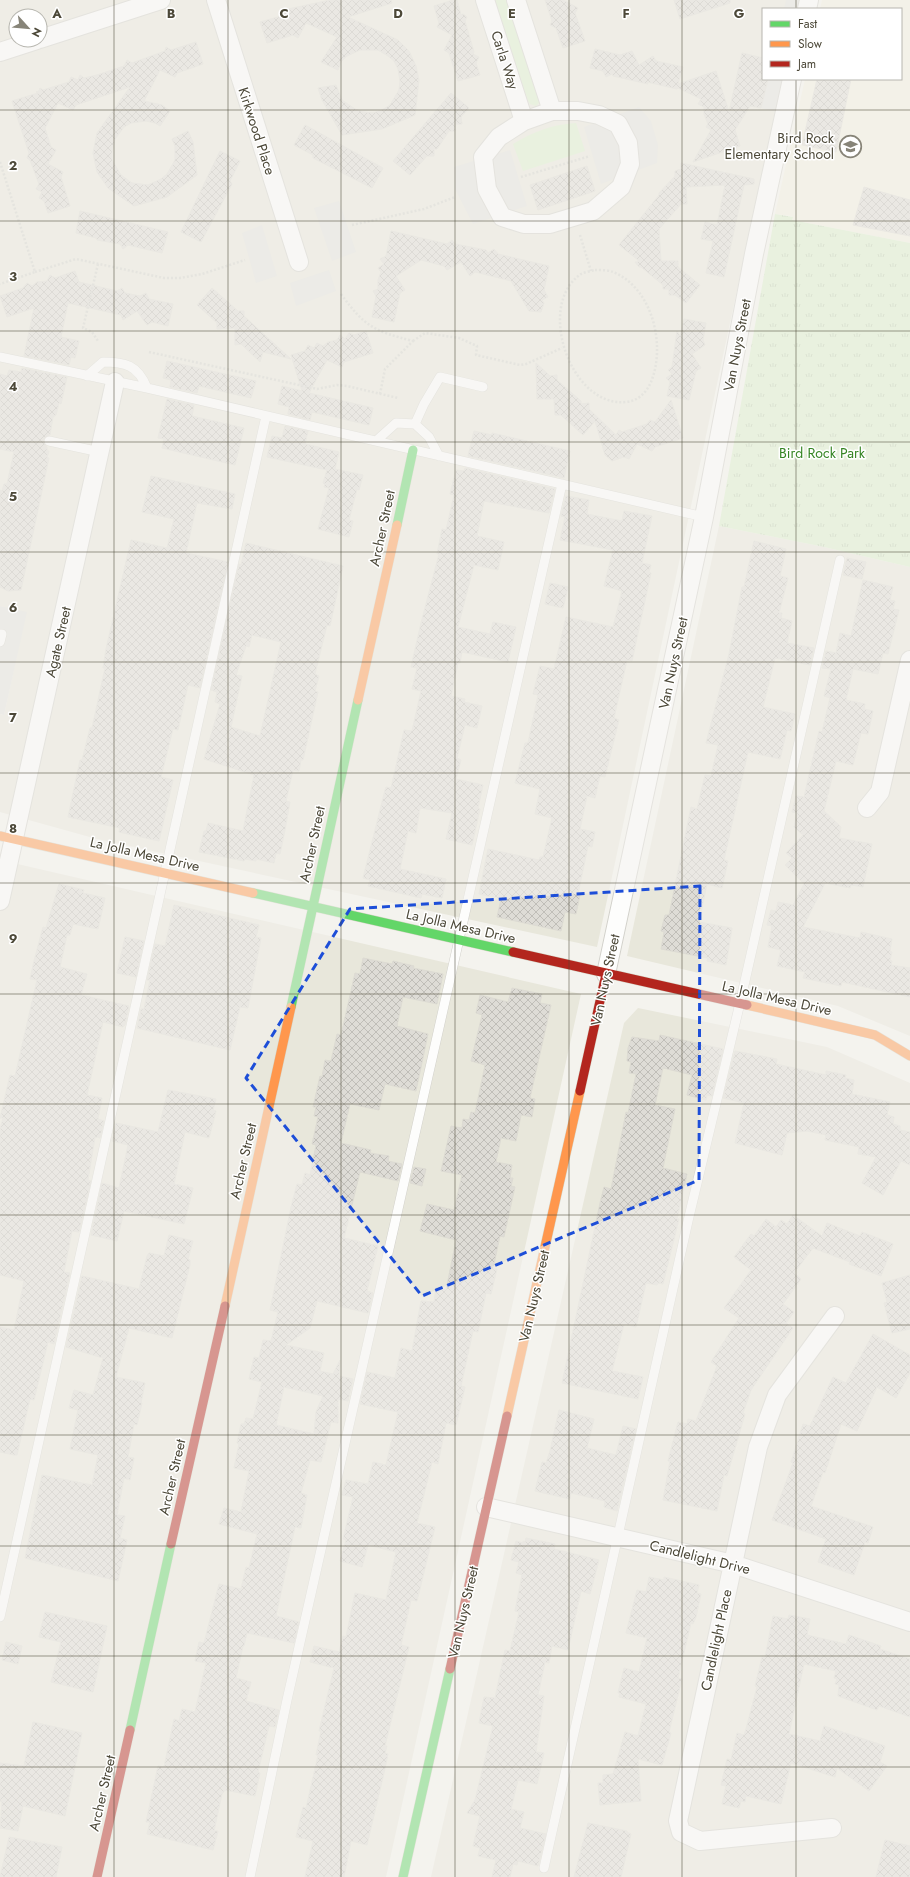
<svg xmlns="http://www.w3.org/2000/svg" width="910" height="1877" font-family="Jost,sans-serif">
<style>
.residential{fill:#e8e7db;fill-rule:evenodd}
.education{fill:#f2f0e0}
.grass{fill:#dbf0cc}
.park{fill:url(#park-tufts)}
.parking{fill:#e3e2dd}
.building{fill:url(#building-cross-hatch);stroke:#dddbd3;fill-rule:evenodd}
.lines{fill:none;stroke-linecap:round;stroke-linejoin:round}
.lane-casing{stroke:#d2d1cb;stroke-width:10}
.street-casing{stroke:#d2d1cb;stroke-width:20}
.fast-casing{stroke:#d5d4c6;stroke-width:10}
.slow-casing{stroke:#d5d4c6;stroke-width:10}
.jam-casing{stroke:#d5d4c6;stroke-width:10}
.path{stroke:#d3d3cc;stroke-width:2.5;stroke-dasharray:2 2;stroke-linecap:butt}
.lane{stroke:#fdfdfc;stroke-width:9}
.street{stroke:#fdfdfc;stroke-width:18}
.fast{stroke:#63d668;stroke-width:9}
.slow{stroke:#ff974d;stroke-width:9}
.jam{stroke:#b3261e;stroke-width:9}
.marked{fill:none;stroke:#1d4ed8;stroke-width:3;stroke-dasharray:8 5;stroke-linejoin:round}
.grid{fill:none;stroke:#4c4838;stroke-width:1;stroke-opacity:0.55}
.labels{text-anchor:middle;stroke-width:3;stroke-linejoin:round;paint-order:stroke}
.street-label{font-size:14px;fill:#4c4838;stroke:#fff}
.poi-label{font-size:14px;fill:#4c4838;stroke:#fff;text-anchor:end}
.park-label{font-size:14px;fill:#358524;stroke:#fff}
.grid-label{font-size:13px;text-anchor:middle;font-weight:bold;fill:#4c4838;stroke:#fff;stroke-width:3;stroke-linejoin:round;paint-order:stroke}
</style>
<defs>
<pattern id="park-tufts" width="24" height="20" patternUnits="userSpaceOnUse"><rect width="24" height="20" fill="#dbf0cc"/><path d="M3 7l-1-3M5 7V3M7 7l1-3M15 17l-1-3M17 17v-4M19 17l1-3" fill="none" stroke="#becfb0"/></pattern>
<pattern id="building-cross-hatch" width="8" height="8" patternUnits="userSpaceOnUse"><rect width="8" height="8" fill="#dedcd6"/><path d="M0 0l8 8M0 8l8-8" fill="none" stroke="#c0beb8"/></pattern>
</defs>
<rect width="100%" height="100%" fill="#f4f3ee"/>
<path class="residential" d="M0,0H799L797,9H763V79H782L597,947L97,839L0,812V714L4,715L26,613L0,606ZM16,16H40V40H16Z
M719,526L824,547L910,567V1036L838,1006L627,956Z
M0,860L581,994L386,1877H0Z
M638,1008L827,1047L910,1083V1877H431L624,1023Z"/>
<path class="education" d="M822,0H910V243L792,220V216L775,214L805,79H901V9H820Z"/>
<path class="grass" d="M495,0H507L539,97V103L536,106L530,104L528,101Z
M576,123L585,151L523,171L513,144C535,131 551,125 576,123Z"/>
<path class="park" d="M775,214L793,217L792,220L910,243V567L824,547L719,526Z"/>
<path class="parking" d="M786,0H805L803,9H784Z
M768,79H788L780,113L761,108Z
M639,107L651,121L658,145L657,163L601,184L584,127Z
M510,150L527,206L473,224L455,189L454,167Z
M339,201L356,252L332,261L314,208Z
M262,225L277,276L256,283L242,233Z
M329,270L336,291L296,306L290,283Z
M0,606L27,612L4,715L0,714Z"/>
<path class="building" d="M330,0H391L392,3L348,17L398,40L409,51L416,66L419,80L415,115L382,129L342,135L322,100L318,88L336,85L342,100L355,109L363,112L373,113L382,110L390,105L399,90L400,81L398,69L394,61L388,56L378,50H360L347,56L341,62L338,70L321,62L337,37L306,23L298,38L293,35L267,43L260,22L285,15L281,13L288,9Z
M453,0H457L461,15L463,14L467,17L465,21L474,52L473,54L479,57L476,63L480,75L458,81L449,53L444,50L452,35L437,27L439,23L434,6Z
M545,0H563L578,8L575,13L585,41L563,48L556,28L550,25L552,21Z
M674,0H730V3L680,19Z
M196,42L203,64L177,73L175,77L160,70L144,101L162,105L170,111L160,126L155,123L146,121L131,123L124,127L115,139L112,152V160L121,175L132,183L148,185L161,179L167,174L175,160V146L172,139L188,131L193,142L197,175L167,197L134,206L108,188L97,172L93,153L97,133L130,87L76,105L73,110L58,103L45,128L51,147L56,150L48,164L63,172L61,177L70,206L48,213L44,201L39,198L42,192L36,189L39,184L30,160L27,158L29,153L12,101L38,93L36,92L39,91L40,88L43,90L69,82L71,77L78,80L80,75L84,78L97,75L124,66L127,60L132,63L165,51L166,47L171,50Z
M595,49L620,55L632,51L639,65L653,56L656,61L683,67L678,84L716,71L729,112L742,53L763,58V79H768L761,108L750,106L735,130L740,146L693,162L711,130L706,127L708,124L704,114V107L698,104L701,99L678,88L677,89L647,82L648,84L613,76L612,74L606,77L603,71L590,68Z
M817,79H851L836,152L802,145Z
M451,93L469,108L461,117L462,124H455V131H449L437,149H434V156H427L410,175L393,161Z
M305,125L383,168L372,188L313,158V155L294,145Z
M220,151L240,161L230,181L232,184L201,242L181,232Z
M681,163L754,179V184L744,185L724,277L706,273L713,241L701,239L705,222L717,225L725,185L686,187L687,204H681L659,229L661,261H678V267L700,285L686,303L675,295H669V289H663V285L641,267H639L635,262H638V260L619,245L659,195V193L675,176V171L681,169Z
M587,166L595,191L538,210L530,185Z
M864,187L910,200V236L853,225Z
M80,211L168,232L162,253L128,245L123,249L120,244L97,240L96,238L76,233Z
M391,231L447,244L452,240L455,244L486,250L488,253L494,249L498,254L549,266L544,290L548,297L542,300L544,303L541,312L529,311L511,281L475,272L470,276L461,262L447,270L444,266L421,260L396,276L405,290L400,293L394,322L372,317L376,296L373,291L378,289V280L381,272L378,268L384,264L380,259L386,256Z
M75,271L79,282L117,291L122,288L125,293L140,296L146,293L149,299L173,304L168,326L152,322L147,325L137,311L123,320L121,315L68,303L61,337L79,341L75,358L71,357L69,365L24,356L34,308L7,317L0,296L23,288L27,283L32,286L37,282L47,281L50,275L55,278Z
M212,288L238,311H244V316L291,359L263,352L260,362L241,344L235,345V328L217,329V323L197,305Z
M684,319L706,323L703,340L705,345L692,354L701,368L696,371L689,400L667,396L670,382L666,378L672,374L668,370L672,367L677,331L680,336Z
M366,331L373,353L344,362L342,367L327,360L309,393L373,408L369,425L312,412L310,420L288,414L289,407L278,404L282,386L302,391L291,355L305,351L308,345L314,348L317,343L323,346L328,342L337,340L340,335L345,339L349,333L354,335Z
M167,361L256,381L251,398L199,386L197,393L170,387L171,380L163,378Z
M536,363L550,376L557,375V380L581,401V404L589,403V409L616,435L619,430L622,432L647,424L650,420L655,422L671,400L683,438L655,447L652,451L637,444L629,459L624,457L612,461L605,455L595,421L583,435L561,415H555L554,399H537Z
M22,368L67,377L61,404L59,403L56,415L53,417L50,435L45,437L43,440L45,445L47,447V451H49L47,458H49L21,590L8,591L0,587V490L2,491L4,484H7L14,452L0,449V374L7,376L9,370L21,372Z
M167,399L194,405L192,416L244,428L235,465L162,448L164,439L158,438Z
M285,426L308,431L305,444L339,452L335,469L363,475L359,490L357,489L349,520L353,521L349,537L318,529L329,488L324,487L325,484L323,483L327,470L267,457L272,436L282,438Z
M474,431L492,435V433L570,451L564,478L468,456Z
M465,468L555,489L549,513L484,501L477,536L504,542L498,570L474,565L458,627L490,634L493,622L516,627L508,662L462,652L460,663H458L451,696L465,699L464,702L482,706L477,728L465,725L457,758L461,760L456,779L483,785L478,808L480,809L472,845L446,839L452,813L420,808L416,833L408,831L400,869L446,879L442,898L422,894L421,898L368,886L370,880L363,878L385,790L386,787L391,788L404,730L412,731L421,691L412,689L417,668L411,667L421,623L439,554H437L442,529L446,530L454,495L450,494L456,470L464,471Z
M151,476L235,494L232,509L197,503L186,553L228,562L200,688L188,685L178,730L173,729L161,777L173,780L159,841L119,832L120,828L68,817L80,760H82L90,728H92L105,668H103L106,649L131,540L167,548L174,519L142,512Z
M566,496L589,500L587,514L622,521L624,511L652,516L642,563L651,565L649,572L651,573L632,661L627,660L614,718L619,720L605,777L600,776L595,798L587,796L580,829L595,832L592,847L588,846L578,894L580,895L576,914L565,912L561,931L497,917L501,899L479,894L488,849L539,860L540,857H543L552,818L535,814L540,789L515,783L525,743H528L538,695L533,694L540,666L554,669L566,617L613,627L622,591L604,586L613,550L560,540L565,517L561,516Z
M754,541L786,549L780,576L788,578L779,613H782L781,618L792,621L787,643L814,648L810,665L775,658L763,707L795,714L791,731L787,730L780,759L748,752L724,860L728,861L722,888L707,884L699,922L732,928L726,965L707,961L708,958L661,949L664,932L661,931L665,915H669L691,807L697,809L705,775L711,776L718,745L706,743L729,654L742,587H744Z
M246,543L343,566L330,626L327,625L315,674L319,676L315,691L318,692L303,760H301L299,771L293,770L286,801L290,802L285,830L280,854L276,853L274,863L256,859V861L245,859L244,861L199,852L204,831H206L208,823L243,831L254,775L204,759L220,704L215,702L217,692L211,690L239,564L241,565ZM252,635L281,642L260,736L231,727L242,676L236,675L246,646L249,647Z
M847,558L866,562L862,579L843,575Z
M863,580L893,587L890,600L895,601L893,609L899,610L888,654L883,653L878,674L853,669L846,700L865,704L864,709L873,711L868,734L861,733L853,765L836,761L824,811L841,827L839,838L872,844L863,887L851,885L850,888L825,883L803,927L860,938L861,932L892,939L890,951L892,952L890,960L892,961L891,965L910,968V997L842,982L841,986L803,978L805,972L777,966L781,950L768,947L772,926L767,925L771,910L776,911L778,902L793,905L804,884L785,865L792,858L786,853L803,835L794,827L797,813L792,812L796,796L804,797L819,731L822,732L830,698L824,696L831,669L822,668L826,651L836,653L840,633L851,636Z
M550,583L568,587L563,608L545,604Z
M59,884L84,890L83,893L105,898L98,929L73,924L70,935H67L60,967L87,974L81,995L129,1006L125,1025L123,1027L103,1022L87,1095L102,1098L98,1119L104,1121L100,1138L95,1137L88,1180L91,1181L79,1232L72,1231L64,1272L70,1273L54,1344L48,1342L34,1400L30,1399L17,1455H14L0,1452V1327L14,1330L24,1281L0,1275V1129L3,1118H0L10,1075L15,1076L37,980L30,979L34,961L43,927L46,928Z
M174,905L259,925L256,937L261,938L248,1008L240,1007L230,1050L137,1028L141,1009H144L150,980H147L155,944L165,946Z
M125,937L144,941L136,977L117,973Z
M363,958L392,964L393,961L414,966L413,968L443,974L437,1004L403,997L397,1026L428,1034L416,1091L385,1084L379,1110L350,1104L341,1143L371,1150L370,1153L389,1156L388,1161L402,1164L398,1181L360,1172L344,1238L378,1246L367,1291L373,1293L368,1313L317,1301L310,1328L286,1345L324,1353L320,1371L333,1374L340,1360L339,1376L353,1379L348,1401L338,1399V1423L331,1422L321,1462L310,1460L301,1493L307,1495L301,1528L295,1527L276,1616L299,1622L294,1643L247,1633L244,1646H243L236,1678L251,1682L246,1701L279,1710L275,1727L269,1726L258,1772L260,1773L255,1796L225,1790L222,1794L214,1831H218L213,1850L147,1834L150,1822H146L158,1766L164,1767L174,1719L179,1721L182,1709L195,1712L206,1663L195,1661L199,1642L204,1643L219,1584L241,1589L246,1567L249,1568L257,1534L219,1524L224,1508L241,1512L249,1471L234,1468L239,1444L237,1443L241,1424H244L246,1418L253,1419L262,1382L249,1379L254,1357L259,1358L263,1340L271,1341L278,1312L270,1310L291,1207L297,1184L302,1185L305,1173L310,1175L316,1145L312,1144L318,1117L314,1116L316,1107H313L320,1076L322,1077L325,1060L331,1061L337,1034L341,1035L355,973L360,974ZM284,1387L323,1396L316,1412L314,1434L276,1425Z
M512,988L542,994L540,1003L551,1005L530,1098L535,1099L532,1117L521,1115L516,1141L501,1138L496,1162L512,1165L510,1178H513L511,1186L515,1187L504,1237L500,1236L493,1269H497L491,1294L486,1293L478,1332L473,1331L461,1386L465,1387L456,1425L446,1423L438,1464L432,1462L417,1523L435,1527L417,1601L411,1600L401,1645L409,1647L385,1746H387L385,1753L388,1754L384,1773L367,1845L351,1841L344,1877H305L313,1841L296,1837L303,1807L306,1808L318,1755H316L321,1731H319L334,1668L310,1662L314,1646L339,1652L343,1636L346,1637L355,1593L386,1600L396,1552L368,1545L362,1567L340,1561L346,1540L343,1539L353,1497L342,1495L346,1480L368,1484L373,1462L386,1465L398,1412L360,1404L367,1372L395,1378L401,1348L412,1351L421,1301L434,1302L436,1288L446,1290L456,1240L420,1231L427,1204L454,1210L462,1175L441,1171L451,1126L462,1128L463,1119L469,1120L471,1112L475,1113L485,1065L471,1061L482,1015L476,1013L480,995L508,1002Z
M660,1035L723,1049L712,1096L707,1095L706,1100L687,1095L692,1075L663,1068L655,1105L675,1109L663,1168L687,1174L677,1219H679L663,1284L658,1283L657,1285L646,1283L636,1327L624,1324L612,1371L643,1377L638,1399L562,1383L600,1203L604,1187L611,1189L626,1112L628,1113L636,1074L629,1073L631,1062L627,1061L628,1048L632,1037L659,1041Z
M735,1051L777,1059L776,1064L826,1075V1071L846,1075L845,1078L854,1080L852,1094L890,1102L887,1115L894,1117L893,1124L900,1126V1130L910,1132V1165L901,1161L883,1195L862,1183L876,1157L858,1154L859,1147L825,1140L826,1135L807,1131L787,1133L782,1155L735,1143L744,1103L723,1098Z
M168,1090L216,1099L213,1110L216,1111L209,1138L185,1132L174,1184L193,1188L184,1224L124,1211L117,1241L91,1235L102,1183L119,1188L128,1145L112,1141L116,1123L158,1132Z
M414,1167L426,1169L422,1186L410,1183Z
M793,1215L822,1236L827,1223L860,1236L862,1232L893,1244L881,1276L849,1264L850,1262L813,1248L794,1273L801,1279L783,1304L794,1312L786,1323L793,1328L751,1390L743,1413L745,1414L727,1476L724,1475L717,1511L663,1500L670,1461H668L678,1422L687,1424L688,1419L696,1421L717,1366L711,1362L739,1318L724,1308L751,1270L734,1257L751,1234L754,1236L766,1219L776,1227L781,1220L787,1224Z
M169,1235L193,1241L188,1259L190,1260V1265L172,1338L129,1328L116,1377L145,1383L141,1403H142L137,1425L134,1424L128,1457L134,1458L130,1480L124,1478L117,1515L125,1516L120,1538L127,1540L118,1581L25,1558L42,1475L92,1485L98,1455L70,1449L78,1410L69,1408L74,1390L93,1395L103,1358L66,1347L82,1276L139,1289L147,1256L149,1253L164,1256Z
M910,1275V1329L892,1333L884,1303L887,1302L882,1283Z
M873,1334L910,1355V1373L896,1398L877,1387L857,1431L841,1424L825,1473L823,1472L811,1506L873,1527L868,1543L865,1542L854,1575L818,1562L826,1539L772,1520L793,1463L791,1462L803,1424L810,1426L833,1377L846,1383Z
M559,1410L594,1419L587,1448L616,1455L623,1426L636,1429L617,1511L604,1507L605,1501L571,1493L570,1499L535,1491L542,1462L546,1463L550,1451Z
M526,1538L555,1544L554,1549L599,1560L590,1594L581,1591L568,1650L552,1646L549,1663L545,1662L538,1695L544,1696L536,1752L544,1753L537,1784L518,1780L511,1809L524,1812L520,1828L546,1834L538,1866L518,1861L517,1865L513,1864L510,1877H492L496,1860L478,1856L480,1848L473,1846L480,1816L467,1813L475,1800L493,1726L479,1723L484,1697L495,1698L505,1650L510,1651L519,1612L515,1611L522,1575L516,1573L519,1562L511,1560L516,1541L523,1543V1541L525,1542Z
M649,1577L664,1580V1577L699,1585L697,1593L701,1594L696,1617L693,1624L691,1623L678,1678L682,1679L669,1732L671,1733L662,1765L638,1759L641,1801L600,1805L598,1783H603V1775L613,1774L625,1732L638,1736L646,1704L619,1697L620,1693H618L624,1668L639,1672L647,1638L626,1633L637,1590L646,1592Z
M45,1612L107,1626L93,1692L51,1682L61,1642L39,1637Z
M789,1615L810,1619L807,1635L846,1644L849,1635L881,1646L880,1649L910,1659V1717L879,1706L877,1710L838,1696L839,1685L835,1684L837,1679L834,1678L836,1671L804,1664L789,1734L820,1741L824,1726L885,1746L880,1762L887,1766L869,1791L837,1768L835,1777L791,1763L781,1804L746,1796L745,1802L741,1801L739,1808L722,1804L726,1786L721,1785L727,1759L731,1760L737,1733L744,1735L746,1729L757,1687L755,1686L762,1657L765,1658L773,1616L788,1619Z
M6,1642L22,1646L18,1664L2,1660Z
M33,1722L82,1733L65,1816L23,1806L18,1831L0,1828L2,1802L0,1801V1763L24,1766Z
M588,1823L627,1831V1832L631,1834L621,1877H574Z
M9,1837L62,1847L56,1877H0Z
M885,1840L910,1846V1877H876Z"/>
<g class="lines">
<defs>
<path id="lane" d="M0,357L147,388L704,517
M87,376L103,362C125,362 138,365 147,388
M415,424L424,404L440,377L483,387
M49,441L100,452
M376,441L396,423L415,424L429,437L439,456
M0,634H2L0,642
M0,1617L266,416
M544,1868L688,1221L740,1003L840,560
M250,1877L287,1700L562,484"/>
<path id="street" d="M216,0L299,262
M485,0L524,121
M516,0L552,111
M807,9L809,0
M40,39L161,0
M0,52L37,40
M552,111H578L599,115L618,124L628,143L630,164L621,187L593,211L550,224H524L502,217L487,189L483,157L499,137L524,121Z
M867,808L880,792L910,660
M0,901L115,382
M606,974L704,517L754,254L792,79
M486,1507L733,1564L910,1622
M832,1828L700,1841L681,1832L678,1821L758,1447L777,1395L835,1316"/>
<path id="fast" d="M397,525L413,450
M253,893L513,952
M291,1007L358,700
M130,1730L171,1544
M403,1877L450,1669"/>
<path id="slow" d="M358,700L397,525
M0,836L253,893
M747,1005L875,1035L910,1056
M225,1306L291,1007
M507,1416L580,1091"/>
<path id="jam" d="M513,952L747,1005
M580,1091L606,974
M171,1544L225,1306
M450,1669L507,1416
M97,1877L130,1730"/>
</defs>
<use href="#lane" class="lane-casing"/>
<use href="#street" class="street-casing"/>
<use href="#fast" class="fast-casing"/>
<use href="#slow" class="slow-casing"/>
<use href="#jam" class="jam-casing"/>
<path class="path" d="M0,162L35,272L0,284
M521,177L590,156
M352,225L424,209L455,197
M580,235L591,271
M98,264L83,328L92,332L98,341
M595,270C601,270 608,270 613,272C653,288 666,346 651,382C646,393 638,401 626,402C571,408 535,305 581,274C585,272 591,271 595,270Z
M35,272L76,259L164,278H180L202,274L245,260
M341,294C365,327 374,331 413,341L385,369L380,394
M413,341L425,333L459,338L477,346L476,355L520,365L526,364L562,348
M149,352L317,389L337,385L347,386L398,398"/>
<use href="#lane" class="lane"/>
<use href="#street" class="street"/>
<use href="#fast" class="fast"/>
<use href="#slow" class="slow"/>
<use href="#jam" class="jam"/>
</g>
<path d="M0 0H910V1877H0ZM700,886L699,1180L422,1296L246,1078L350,909Z" fill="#f4f3ee" fill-opacity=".55" fill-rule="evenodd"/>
<path class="marked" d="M700,886L699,1180L422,1296L246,1078L350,909Z"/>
<path class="grid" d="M114,0V1877M228,0V1877M341,0V1877M455,0V1877M569,0V1877M682,0V1877M796,0V9M796,79V1877M0,110H910M0,221H910M0,331H910M0,442H910M0,552H910M0,662H910M0,773H910M0,883H910M0,994H910M0,1104H910M0,1215H910M0,1325H910M0,1435H910M0,1546H910M0,1656H910M0,1767H910"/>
<defs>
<symbol id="school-ring" viewBox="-11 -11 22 22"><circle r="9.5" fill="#fff" stroke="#878478" stroke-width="1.5"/><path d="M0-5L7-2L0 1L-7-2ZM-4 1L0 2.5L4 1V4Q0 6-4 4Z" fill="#878478"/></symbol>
</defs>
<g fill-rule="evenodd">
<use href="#school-ring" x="838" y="134" width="25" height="25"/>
</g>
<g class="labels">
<g class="street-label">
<text transform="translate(505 60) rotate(72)" y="5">Carla Way</text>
<text transform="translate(257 131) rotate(72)" y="5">Kirkwood Place</text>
<text transform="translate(737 345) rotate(-79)" y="5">Van Nuys Street</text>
<text transform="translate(382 528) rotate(-78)" y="5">Archer Street</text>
<text transform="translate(58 642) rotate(-77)" y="5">Agate Street</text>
<text transform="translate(673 663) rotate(-78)" y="5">Van Nuys Street</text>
<text transform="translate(312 844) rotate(-78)" y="5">Archer Street</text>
<text transform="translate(145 854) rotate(13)" y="5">La Jolla Mesa Drive</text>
<text transform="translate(461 926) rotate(13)" y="5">La Jolla Mesa Drive</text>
<text transform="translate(605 980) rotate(-78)" y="5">Van Nuys Street</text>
<text transform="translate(777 998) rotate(13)" y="5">La Jolla Mesa Drive</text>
<text transform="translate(243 1161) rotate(-77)" y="5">Archer Street</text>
<text transform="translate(534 1296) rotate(-77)" y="5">Van Nuys Street</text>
<text transform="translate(172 1477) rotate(-77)" y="5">Archer Street</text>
<text transform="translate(700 1557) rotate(14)" y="5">Candlelight Drive</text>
<text transform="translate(463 1612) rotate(-77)" y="5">Van Nuys Street</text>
<text transform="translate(716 1640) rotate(-78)" y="5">Candlelight Place</text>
<text transform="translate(102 1793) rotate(-77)" y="5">Archer Street</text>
</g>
<g class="poi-label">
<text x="834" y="143">Bird Rock<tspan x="834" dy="16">Elementary School</tspan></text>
</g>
<g class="park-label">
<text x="822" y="458">Bird Rock Park</text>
</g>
</g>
<g class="grid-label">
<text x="57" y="18">A</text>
<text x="171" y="18">B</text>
<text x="284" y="18">C</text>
<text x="398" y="18">D</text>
<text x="512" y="18">E</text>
<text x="626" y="18">F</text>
<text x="739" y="18">G</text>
<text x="13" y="170">2</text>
<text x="13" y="281">3</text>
<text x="13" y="391">4</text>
<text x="13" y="501">5</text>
<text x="13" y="612">6</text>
<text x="13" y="722">7</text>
<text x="13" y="833">8</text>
<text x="13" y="943">9</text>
</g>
<rect x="762" y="8" width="140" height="72" fill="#ffffff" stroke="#b7b6af"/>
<rect x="770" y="21" width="20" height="6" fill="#63d668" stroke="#b7b6af"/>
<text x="798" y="28" font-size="12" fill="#4c4838">Fast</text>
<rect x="770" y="41" width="20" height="6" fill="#ff974d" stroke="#b7b6af"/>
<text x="798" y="48" font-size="12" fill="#4c4838">Slow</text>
<rect x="770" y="61" width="20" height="6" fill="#b3261e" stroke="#b7b6af"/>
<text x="798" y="68" font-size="12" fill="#4c4838">Jam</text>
<g transform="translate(28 28) rotate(117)"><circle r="19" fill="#ffffff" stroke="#b7b6af"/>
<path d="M0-3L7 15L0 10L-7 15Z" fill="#878478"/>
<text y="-6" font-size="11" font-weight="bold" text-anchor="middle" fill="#4c4838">N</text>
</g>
</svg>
